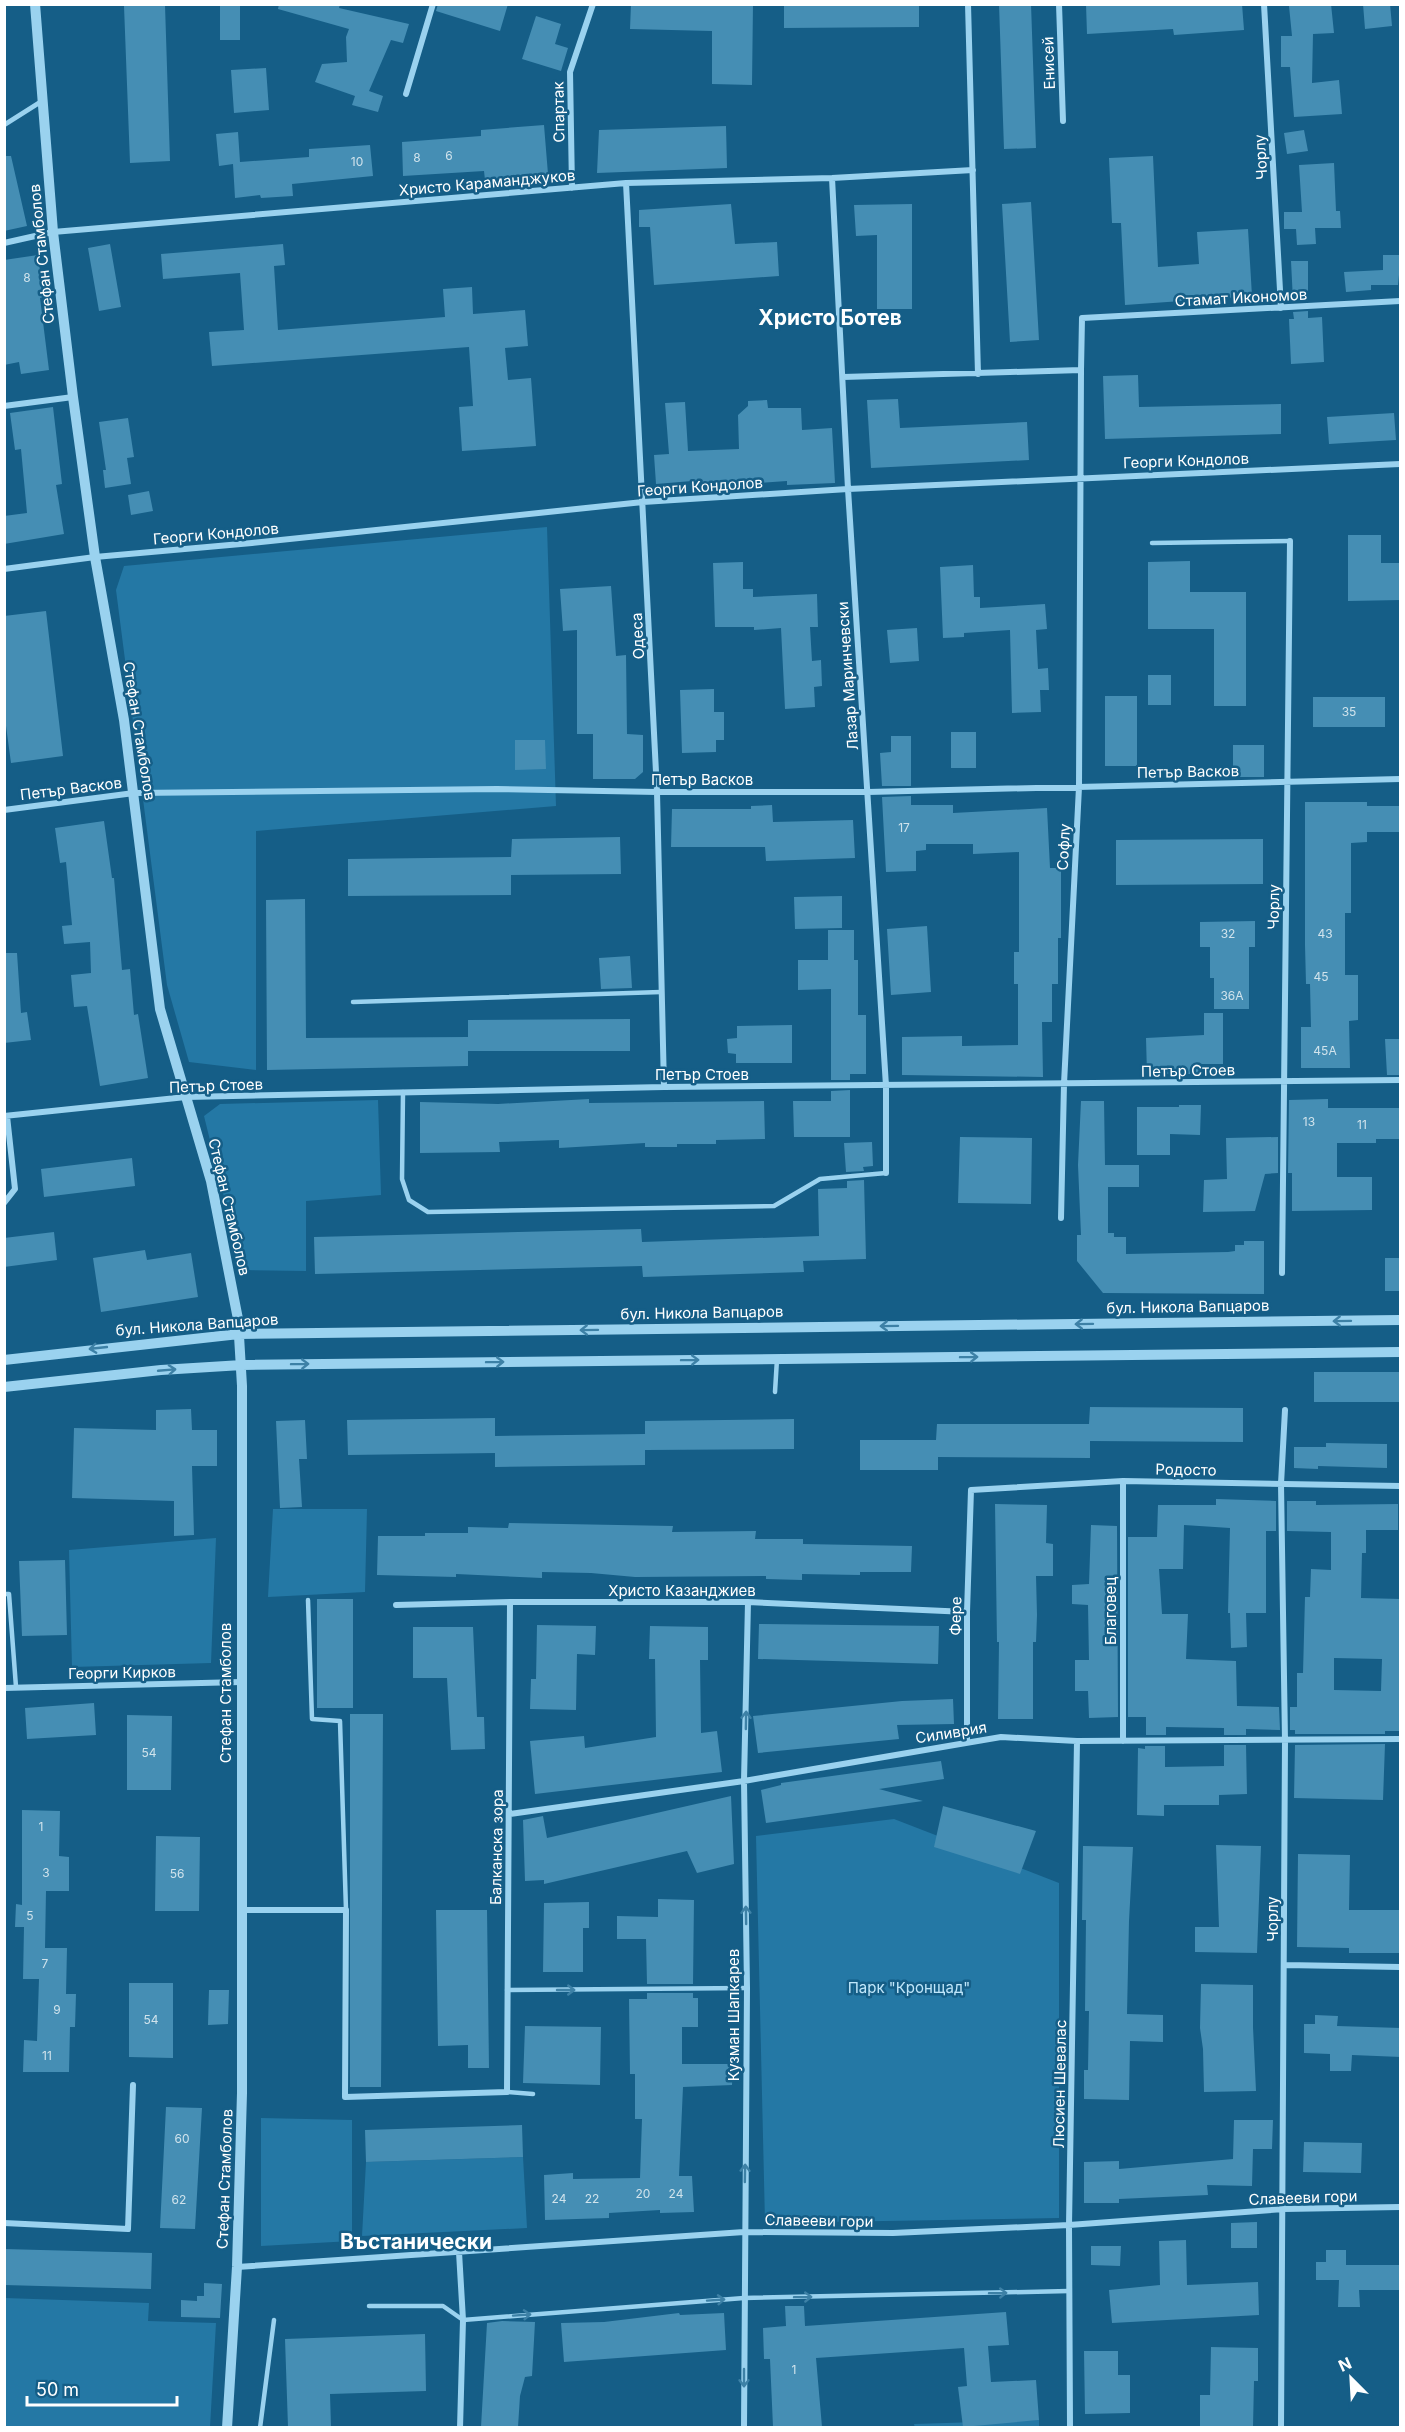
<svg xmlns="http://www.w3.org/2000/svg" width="1405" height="2432" font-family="Inter,sans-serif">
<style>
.green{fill:#2478a5}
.building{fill:#458eb4;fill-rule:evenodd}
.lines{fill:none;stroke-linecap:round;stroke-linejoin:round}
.service{stroke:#9ad2ef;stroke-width:4.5}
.pedestrian{stroke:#9ad2ef;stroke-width:5}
.minor{stroke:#9ad2ef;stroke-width:6}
.tertiary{stroke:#9ad2ef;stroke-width:10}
.oneway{stroke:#3d81a6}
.labels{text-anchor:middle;stroke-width:5;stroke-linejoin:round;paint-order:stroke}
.number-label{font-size:12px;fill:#d0e3ec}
.street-label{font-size:15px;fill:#fff;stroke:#155e87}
.park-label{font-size:15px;fill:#c0e7fb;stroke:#155e87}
.district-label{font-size:21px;font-weight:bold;fill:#fff;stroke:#155e87}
</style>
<rect width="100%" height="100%" fill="#155e87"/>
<path class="green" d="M547,527L556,806L256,831V1070L189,1062L167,985L116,590L124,566Z
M378,1100L381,1195L306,1201V1271L242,1270L204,1116L220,1104Z
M273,1509H367L365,1592L268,1597Z
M216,1538L211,1663L72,1667L69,1550Z
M894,1819L1059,1883V2218L765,2223L756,1836Z
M261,2118L352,2120V2241L261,2246Z
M523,2157L527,2228L362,2236L366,2162Z
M5,2298L149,2303L148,2321L216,2323L210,2427H5Z
M1039,2420V2428H915L914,2424Z"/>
<path class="building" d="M220,4H240V40H220Z
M279,4H340L339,8L409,24L403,43L391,40L369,91L383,96L378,112L352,105L355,96L315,82L322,64L347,62L346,37L349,29L278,9Z
M438,4H508L500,31L436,11Z
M631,4H753L752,85L712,84V31L630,29Z
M784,4H919V27L784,28Z
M999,4H1031L1036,148L1004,149Z
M1086,4H1242L1244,30L1174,35L1173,29L1087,34Z
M1331,4L1334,33L1313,34L1312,83L1339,80L1342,114L1294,117L1290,67H1281V36H1292L1289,6Z
M1363,4H1390L1392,26L1365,29Z
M165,5L170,161L130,163L124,6Z
M536,16L561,24L555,44L568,48L561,71L522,59Z
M266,68L269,110L234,113L231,70Z
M544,125L548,174L485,180L484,171L403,176L402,142L481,136V130Z
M726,126L727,168L597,173L599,130Z
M1304,130L1308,151L1287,154L1284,133Z
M238,132L240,162L309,157V149L370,145L373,176L292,184L293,196L261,198L260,195L235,198L233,164L219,166L216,134Z
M4,156H11L27,226L4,231Z
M1153,156L1158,267L1199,264L1197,232L1248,229L1252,296L1125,305L1121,223H1112L1109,158Z
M1334,163L1336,211H1340L1341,228H1315L1316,244L1297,245L1296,229H1284V212H1302L1299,165Z
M1031,202L1039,340L1010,342L1002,204Z
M731,204L735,244L777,242L779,276L654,285L650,227H639V210Z
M912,204V309H877V235L856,236L854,205Z
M110,244L121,307L99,311L88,248Z
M283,244L285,265L274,266L278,330L445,317L443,289L472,287L473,314L525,310L528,346L505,348L508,380L531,378L536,446L462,451L459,407L473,406L469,347L212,366L209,332L244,330L240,273L163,279L161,254Z
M38,255L43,297L40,298L49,370L21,374L19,362L4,365V260Z
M1383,255H1401L1398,285H1371V290L1346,292L1344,272L1383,270Z
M1291,261H1308V301H1293Z
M1308,311V318L1322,317L1324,362L1291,364L1289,319H1294L1293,312Z
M1138,375L1139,407L1281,404V434L1105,439L1103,376Z
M898,399L900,428L1027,422L1029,460L871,468L867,400Z
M767,400L768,408H801L802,430L832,428L835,483L787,485V481L692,488V481L656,484L654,455L669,454L665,403L685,402L688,451L739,449L738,415L748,406V401Z
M53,407L62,484L56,485L64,534L4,544V516L27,513L21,449L15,450L10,413Z
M1394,413L1396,440L1329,444L1327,417Z
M128,418L134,457L127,458L131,484L105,488L103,470H106L99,422Z
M149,491L153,511L131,515L128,495Z
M1348,535H1381V563H1401V600L1348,601Z
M1190,561V592H1246V706H1214V629H1148V562Z
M743,562V589H753V597L817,594L818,627H810L812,661L821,660L822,686L814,687L815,707L785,709L781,628L754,630V627H715L713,563Z
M973,565L974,597H980V608L1045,604L1047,629L1036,630L1038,669L1048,668L1049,690H1040L1041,712L1012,713L1010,630L964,633V637L943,638L940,567Z
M611,586L616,656L626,655L627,734L643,735V772L635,779H593V734H577V630L563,631L560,589Z
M46,611L63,756L11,763L4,711V616Z
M917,628L919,661L890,663L887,630Z
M1148,675H1171V705H1148Z
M714,689V712H724V740H716V752L682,753L680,690Z
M1105,696H1137V766H1105Z
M1313,697H1385V727H1313Z
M951,732H976V768H951Z
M891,736H911V786H882L880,753L891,752Z
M515,740H545L546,769L515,770Z
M1233,745H1264V777H1233Z
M911,796V805H953V813L1047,808L1050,868H1061V938H1058V984H1052V1022H1042L1043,1077L902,1075V1037L962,1036V1046L1018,1045V984H1014V952H1019V852L973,854V844H926V850L916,851V871L886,872L882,797Z
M1305,802H1367V806H1401V832H1367V842L1351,843V913H1345V975H1358V1020L1349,1021L1350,1068H1301V1027H1311L1310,984H1306L1305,945Z
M772,805L773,822L853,820L855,858L766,861L765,847H671L672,809H751V806Z
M104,821L112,878H114L122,970L130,969L134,1015L138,1014L148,1078L100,1086L87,1006L74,1007L71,975L91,973L90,942L64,944L62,926L72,925L66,862L60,863L55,828Z
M620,837L621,874L511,875V895L348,896V859L511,857L512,839Z
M1263,839V884L1116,885V840Z
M842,896V928L795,929L794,897Z
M305,899L306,1038L468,1037V1020L630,1019V1051H468V1066L267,1070L266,900Z
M1255,921V947H1249V1009H1214V978H1210V947H1200V922Z
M927,926L931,992L891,995L887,929Z
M828,930H854V960H858V1015H866V1074H850V1080H831V989L798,990V960H828Z
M4,953H17L21,1013L27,1012L31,1040L4,1043Z
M630,956L632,988L601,989L599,958Z
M1204,1013H1223V1064H1200V1074H1147L1146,1038L1204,1035Z
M792,1025V1063H736V1054L728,1053L727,1039L737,1038V1026Z
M1385,1039H1401V1075H1387Z
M850,1090V1137H794L793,1101H831V1091Z
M589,1099V1103L764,1101L765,1139L716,1140V1144H677V1147H645V1143L559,1148V1140L499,1142L500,1152L420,1153V1102L498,1104Z
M1328,1099V1108H1401V1139H1376V1143H1337V1177H1372V1210L1292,1211V1173H1288L1289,1100Z
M1081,1101H1104L1105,1165H1139V1187H1108V1233H1114V1237H1126V1254L1228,1252L1235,1251V1245H1244V1241H1264V1294L1103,1293L1077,1261V1235H1081L1078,1165Z
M1179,1105H1201L1200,1135L1170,1134V1155H1137V1107H1179Z
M960,1137L1032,1138L1031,1204L958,1203Z
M1278,1137V1173L1265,1174L1255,1211L1203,1212L1204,1180L1227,1179L1226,1138Z
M872,1142L873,1166L863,1167L864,1171L846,1172L844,1143Z
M132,1158L135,1186L44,1197L41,1169Z
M864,1180L866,1259L803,1261L804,1272L643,1277L642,1266L315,1274L314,1237L641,1229L642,1242L819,1236L818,1189L847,1188V1181Z
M54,1232L57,1260L4,1267V1238Z
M145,1250L147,1260L191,1253L198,1297L101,1312L93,1258Z
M1385,1258H1401V1291H1385Z
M1314,1372H1401V1402H1314Z
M1090,1407L1243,1408V1442L1090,1441V1458L938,1457V1470H860V1440H936L937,1424H1089Z
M191,1409L192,1430H217V1466H192L194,1535L174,1536V1501L72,1498L74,1428L156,1430V1410Z
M495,1418V1436L645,1434V1421L794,1419V1449L645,1450V1465L495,1467V1453L348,1455L347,1420Z
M305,1420L307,1459H299L302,1507L280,1508L276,1421Z
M1326,1443L1387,1444V1468L1318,1466V1469L1294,1468V1447H1326Z
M1216,1499L1276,1501V1531H1266V1613H1246L1247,1647L1231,1648L1230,1613H1228L1230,1528L1184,1525L1183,1569H1159L1162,1614H1188L1186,1659L1236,1661L1237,1706L1279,1707L1280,1730L1246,1729V1735H1224V1728L1166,1727V1735H1146V1717H1128V1537H1157L1158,1505H1216Z
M1287,1501H1316V1505L1398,1504V1530H1366V1553H1362L1361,1598L1401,1599V1731H1385V1734H1295V1730H1290V1707H1297V1673H1303L1305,1597H1310L1311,1569L1331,1570V1532L1287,1531ZM1334,1658L1382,1659L1381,1691L1334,1690Z
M995,1504L1047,1505L1046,1543L1053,1544V1576H1036L1037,1615L1036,1642H1033V1719H998L999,1642H997Z
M509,1523L673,1526L672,1532L756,1531L755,1539H803V1544L912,1546L911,1572H860V1575L802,1574V1580L766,1579V1576L635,1577L591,1573L542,1572V1578L456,1574V1577L377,1575L378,1536H425V1533H468V1527L508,1528Z
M1091,1525L1117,1526L1118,1717L1089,1718L1088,1691H1075V1660H1089L1088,1605L1072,1604V1585L1089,1584Z
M65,1560L67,1635L22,1636L19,1561Z
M317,1599H353V1708H317Z
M759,1624L939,1626L938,1664L758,1659Z
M537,1625L596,1626L595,1655L577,1654L576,1710L530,1709L531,1679H536Z
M650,1626L708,1627V1660H700L701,1733L717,1731L722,1772L535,1794L530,1741L584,1736L585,1748L656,1737L655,1659H649Z
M413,1627H473L477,1717H484L485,1749L451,1750L447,1678H413Z
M953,1699L954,1724L897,1725L899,1739L758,1753L753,1716L902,1701Z
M94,1703L96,1735L27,1739L25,1708Z
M350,1714H383L381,2087H350Z
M127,1715L172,1716L171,1790H127Z
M1385,1744L1383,1800L1294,1798L1295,1745Z
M1224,1745H1246L1247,1794L1219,1795V1805H1164V1816L1137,1815L1138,1748L1145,1749V1746H1165V1767L1224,1766Z
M941,1761L944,1779L879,1789L923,1801L766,1823L761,1790L781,1785V1783Z
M731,1796L734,1864L697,1873L687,1851L544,1884V1880L525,1881L523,1820L543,1816L547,1838Z
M943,1806L1036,1831L1020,1874L934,1847Z
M22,1810L60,1811L59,1856L69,1857V1891H46L45,1948H67L66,1994H76L75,2027H70L69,2072H23L24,2040L37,2041L39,1979H23L24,1927H15L16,1904L22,1905Z
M156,1836L200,1837L199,1911H155Z
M1216,1845L1261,1846L1257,1953L1195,1952V1927H1219Z
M1083,1846L1133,1847L1129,1921L1127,2014L1163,2015V2042L1130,2041L1129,2100L1084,2099V2070H1088L1089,2011H1085L1086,1920H1082Z
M1298,1854L1350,1855L1349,1910H1401V1953H1349V1948L1297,1947Z
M658,1899L694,1900L693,1984H647L646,1939H617V1916L658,1917Z
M589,1902V1928H583V1972H543L544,1903Z
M436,1910H487L489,2068H468V2045L438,2046Z
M129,1983H173V2058L129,2057Z
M1201,1984L1253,1985V2027L1256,2091L1204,2092L1203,2049L1200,2028Z
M209,1990H229L228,2024L208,2025Z
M647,1993H693V1998H698V2027H682V2064H733L732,2085L683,2087L679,2176H692L694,2212L660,2213V2210L609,2213V2218L545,2220L544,2175L573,2173V2179L640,2178L642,2119H635V2074H630L629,1999H647Z
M1315,2015L1338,2016L1337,2026L1401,2028V2057L1352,2055L1351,2071H1330V2054L1304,2053V2024H1315Z
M525,2026L601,2027L600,2085L523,2083Z
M166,2107L202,2108L195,2229L160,2228Z
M1234,2120H1273L1272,2149H1253L1252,2186L1207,2185L1208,2195L1119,2199V2203H1084V2162L1119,2161V2169L1233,2159Z
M522,2125L523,2157L366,2162L365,2130Z
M1304,2142L1362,2143L1361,2173L1303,2172Z
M1257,2222V2248H1231V2223Z
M1186,2240L1187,2285L1258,2282L1259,2315L1112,2323L1109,2290L1160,2285L1159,2241Z
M1091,2246H1121L1120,2266L1091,2265Z
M4,2249L152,2253L151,2289L4,2285Z
M1326,2250H1346V2265H1401V2290H1359L1360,2307H1338L1339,2280H1316V2262H1326Z
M204,2283L222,2284L220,2318L181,2317V2300L197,2301V2296H204Z
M785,2306H804L805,2326L1006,2312L1009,2345L988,2346L991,2382L1036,2380L1039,2420L963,2427L958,2387L967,2386L964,2348L816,2358L822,2427H773L770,2359H764L763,2328L786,2326Z
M679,2313L680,2315L724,2313L726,2350L564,2362L561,2323L604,2322Z
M502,2321L535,2322L532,2376L525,2377L520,2396L518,2427H481L487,2323Z
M425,2334L426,2391L330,2394L331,2427H288L285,2339Z
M1211,2347L1258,2348V2381H1254L1253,2427H1200V2395H1210Z
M1084,2351H1118V2375H1130V2413L1085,2414Z"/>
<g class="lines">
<path class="service" d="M1152,543L1290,541
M353,1002L661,992
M403,1092L402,1179L409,1200L428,1212L774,1206L820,1179L886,1173
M775,1392L777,1359
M4,1594H9L16,1687
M308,1600L312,1719L340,1721L346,1910
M507,1990L747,1988
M507,2092L533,2094
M369,2306H443L463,2320L744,2298L1069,2291
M260,2428L274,2320"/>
<path class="pedestrian" d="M4,125L42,101"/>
<path class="minor" d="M968,4L978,374
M1059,4L1063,121
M1264,4L1281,308
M406,94L433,4
M832,178L848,489L886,1086V1173
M626,183L657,792L664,1087
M572,188L570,72L593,4
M4,243L53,232L626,183L832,178L973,170
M843,377L1081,370L1082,318L1400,301
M4,406L73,397
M4,569L95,557L252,543L643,502L848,489L1400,464
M4,810L134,793L497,789L657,792H868L1400,779
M4,1116L186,1097L664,1087L1400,1080
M4,1203L15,1189L7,1116
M1061,1218L1064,1084L1079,787L1081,370
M1282,1273L1290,541
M396,1605L510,1602H748L967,1612
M4,1688L241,1682
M1123,1741V1481
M967,1742V1612L971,1490L1123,1481L1400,1486
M510,1814L744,1781L1001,1737L1077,1741L1400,1739
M243,1910H346L345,2097L507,2092L510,1602
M1285,1965L1400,1967
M4,2223L128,2229L133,2085
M459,2252L463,2320L460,2428
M237,2267L744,2232L893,2233L1069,2225L1284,2209L1400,2207
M744,2428L747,1988L744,1781L748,1602
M1070,2428L1069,2225L1077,1741
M1281,2428L1285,1741L1281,1484L1285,1410"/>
<path class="tertiary" d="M35,4L53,232L73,397L95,557L124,720L160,1009L211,1181L238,1319L242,1386V2093L237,2267L227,2428
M4,1360L239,1334L1400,1320
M4,1387L161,1370L242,1365L1400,1352"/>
</g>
<defs><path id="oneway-shaft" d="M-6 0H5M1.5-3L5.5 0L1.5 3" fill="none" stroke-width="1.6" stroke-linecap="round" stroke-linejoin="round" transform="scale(1.5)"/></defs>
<g class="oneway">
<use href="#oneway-shaft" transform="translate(1342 1321) rotate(179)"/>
<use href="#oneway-shaft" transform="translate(1084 1324) rotate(179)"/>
<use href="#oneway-shaft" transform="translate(889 1326) rotate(179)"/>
<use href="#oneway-shaft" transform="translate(589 1330) rotate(179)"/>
<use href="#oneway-shaft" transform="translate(98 1348) rotate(174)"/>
<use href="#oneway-shaft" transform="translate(969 1357) rotate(-1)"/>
<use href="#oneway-shaft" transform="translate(690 1360) rotate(-1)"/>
<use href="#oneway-shaft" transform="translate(495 1362) rotate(-1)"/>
<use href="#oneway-shaft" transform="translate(300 1364) rotate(-1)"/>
<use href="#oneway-shaft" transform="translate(167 1370) rotate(-5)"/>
<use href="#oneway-shaft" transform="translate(746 1720) rotate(-89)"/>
<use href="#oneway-shaft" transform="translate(746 1915) rotate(-91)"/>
<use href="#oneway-shaft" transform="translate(566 1990)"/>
<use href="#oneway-shaft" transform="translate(745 2173) rotate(-89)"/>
<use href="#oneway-shaft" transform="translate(998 2293) rotate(-1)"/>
<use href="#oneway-shaft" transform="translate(803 2297) rotate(-1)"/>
<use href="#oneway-shaft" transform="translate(716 2300) rotate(-4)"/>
<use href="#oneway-shaft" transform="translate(522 2315) rotate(-4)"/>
<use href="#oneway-shaft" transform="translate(744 2378) rotate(90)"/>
</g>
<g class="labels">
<g class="number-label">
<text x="449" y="160">6</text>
<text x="417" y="162">8</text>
<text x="357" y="166">10</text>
<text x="27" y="282">8</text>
<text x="1349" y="716">35</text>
<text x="904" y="832">17</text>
<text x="1228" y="938">32</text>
<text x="1325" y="938">43</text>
<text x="1321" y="981">45</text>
<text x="1232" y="1000">36А</text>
<text x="1325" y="1055">45А</text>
<text x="1309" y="1126">13</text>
<text x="1362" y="1129">11</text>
<text x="149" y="1757">54</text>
<text x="41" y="1831">1</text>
<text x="46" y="1877">3</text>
<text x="177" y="1878">56</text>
<text x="30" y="1920">5</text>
<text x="45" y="1968">7</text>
<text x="57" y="2014">9</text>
<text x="151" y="2024">54</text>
<text x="47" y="2060">11</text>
<text x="182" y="2143">60</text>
<text x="643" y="2198">20</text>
<text x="676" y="2198">24</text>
<text x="559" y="2203">24</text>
<text x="592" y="2203">22</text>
<text x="179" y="2204">62</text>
<text x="794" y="2374">1</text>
</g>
<g class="street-label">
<text transform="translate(1049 63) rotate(-92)" y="5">Енисей</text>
<text transform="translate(559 112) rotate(-91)" y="5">Спартак</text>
<text transform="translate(1261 157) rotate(-93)" y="5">Чорлу</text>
<text transform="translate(487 183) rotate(-5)" y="5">Христо Караманджуков</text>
<text transform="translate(42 254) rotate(-96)" y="5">Стефан Стамболов</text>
<text transform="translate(1241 298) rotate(-3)" y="5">Стамат Икономов</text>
<text transform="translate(1186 461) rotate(-2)" y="5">Георги Кондолов</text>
<text transform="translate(700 487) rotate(-4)" y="5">Георги Кондолов</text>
<text transform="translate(216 534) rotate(-5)" y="5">Георги Кондолов</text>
<text transform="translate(638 636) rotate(-93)" y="5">Одеса</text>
<text transform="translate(848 676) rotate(-94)" y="5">Лазар Маринчевски</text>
<text transform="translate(139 731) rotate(81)" y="5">Стефан Стамболов</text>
<text transform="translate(1188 772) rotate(-1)" y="5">Петър Васков</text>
<text x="702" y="785">Петър Васков</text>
<text transform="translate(71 789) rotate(-7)" y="5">Петър Васков</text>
<text transform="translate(1064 847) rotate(-87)" y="5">Софлу</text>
<text transform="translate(1274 907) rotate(-89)" y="5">Чорлу</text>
<text transform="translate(1188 1071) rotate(-1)" y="5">Петър Стоев</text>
<text x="702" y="1080">Петър Стоев</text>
<text transform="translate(216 1086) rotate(-2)" y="5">Петър Стоев</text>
<text transform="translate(229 1207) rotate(77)" y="5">Стефан Стамболов</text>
<text transform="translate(1188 1307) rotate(-1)" y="5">бул. Никола Вапцаров</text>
<text transform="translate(702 1313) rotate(-1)" y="5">бул. Никола Вапцаров</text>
<text transform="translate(197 1325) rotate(-4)" y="5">бул. Никола Вапцаров</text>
<text transform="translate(1186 1470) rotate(1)" y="5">Родосто</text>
<text x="682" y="1596">Христо Казанджиев</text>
<text transform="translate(1111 1611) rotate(-90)" y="5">Благовец</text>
<text transform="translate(956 1616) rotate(-89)" y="5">Фере</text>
<text transform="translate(122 1673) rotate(-1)" y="5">Георги Кирков</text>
<text transform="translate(226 1693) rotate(-90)" y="5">Стефан Стамболов</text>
<text transform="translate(951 1733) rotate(-9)" y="5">Силиврия</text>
<text transform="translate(497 1847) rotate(-89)" y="5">Балканска зора</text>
<text transform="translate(1273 1919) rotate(-90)" y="5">Чорлу</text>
<text transform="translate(734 2015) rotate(-90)" y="5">Кузман Шапкарев</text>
<text transform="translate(1060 2084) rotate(-89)" y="5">Люсиен Шевалас</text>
<text transform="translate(225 2179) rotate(-88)" y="5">Стефан Стамболов</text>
<text transform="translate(1303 2198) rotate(-2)" y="5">Славееви гори</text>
<text transform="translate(819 2221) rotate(1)" y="5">Славееви гори</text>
</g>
<g class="park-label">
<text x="909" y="1993">Парк "Кронщад"</text>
</g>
<g class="district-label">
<text x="830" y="325">Христо Ботев</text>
<text x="416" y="2249">Въстанически</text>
</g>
</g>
<rect width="1405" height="2432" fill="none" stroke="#ffffff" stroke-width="12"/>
<g transform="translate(1351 2378) rotate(336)" stroke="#155e87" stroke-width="4.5" paint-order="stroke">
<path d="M0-4.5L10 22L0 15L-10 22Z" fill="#ffffff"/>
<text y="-9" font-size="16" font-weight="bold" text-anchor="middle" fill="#ffffff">N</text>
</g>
<path d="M27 2396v9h150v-9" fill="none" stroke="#ffffff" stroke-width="3"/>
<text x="36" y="2396" font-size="18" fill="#ffffff" stroke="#155e87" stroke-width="4.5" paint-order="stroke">50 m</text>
</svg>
